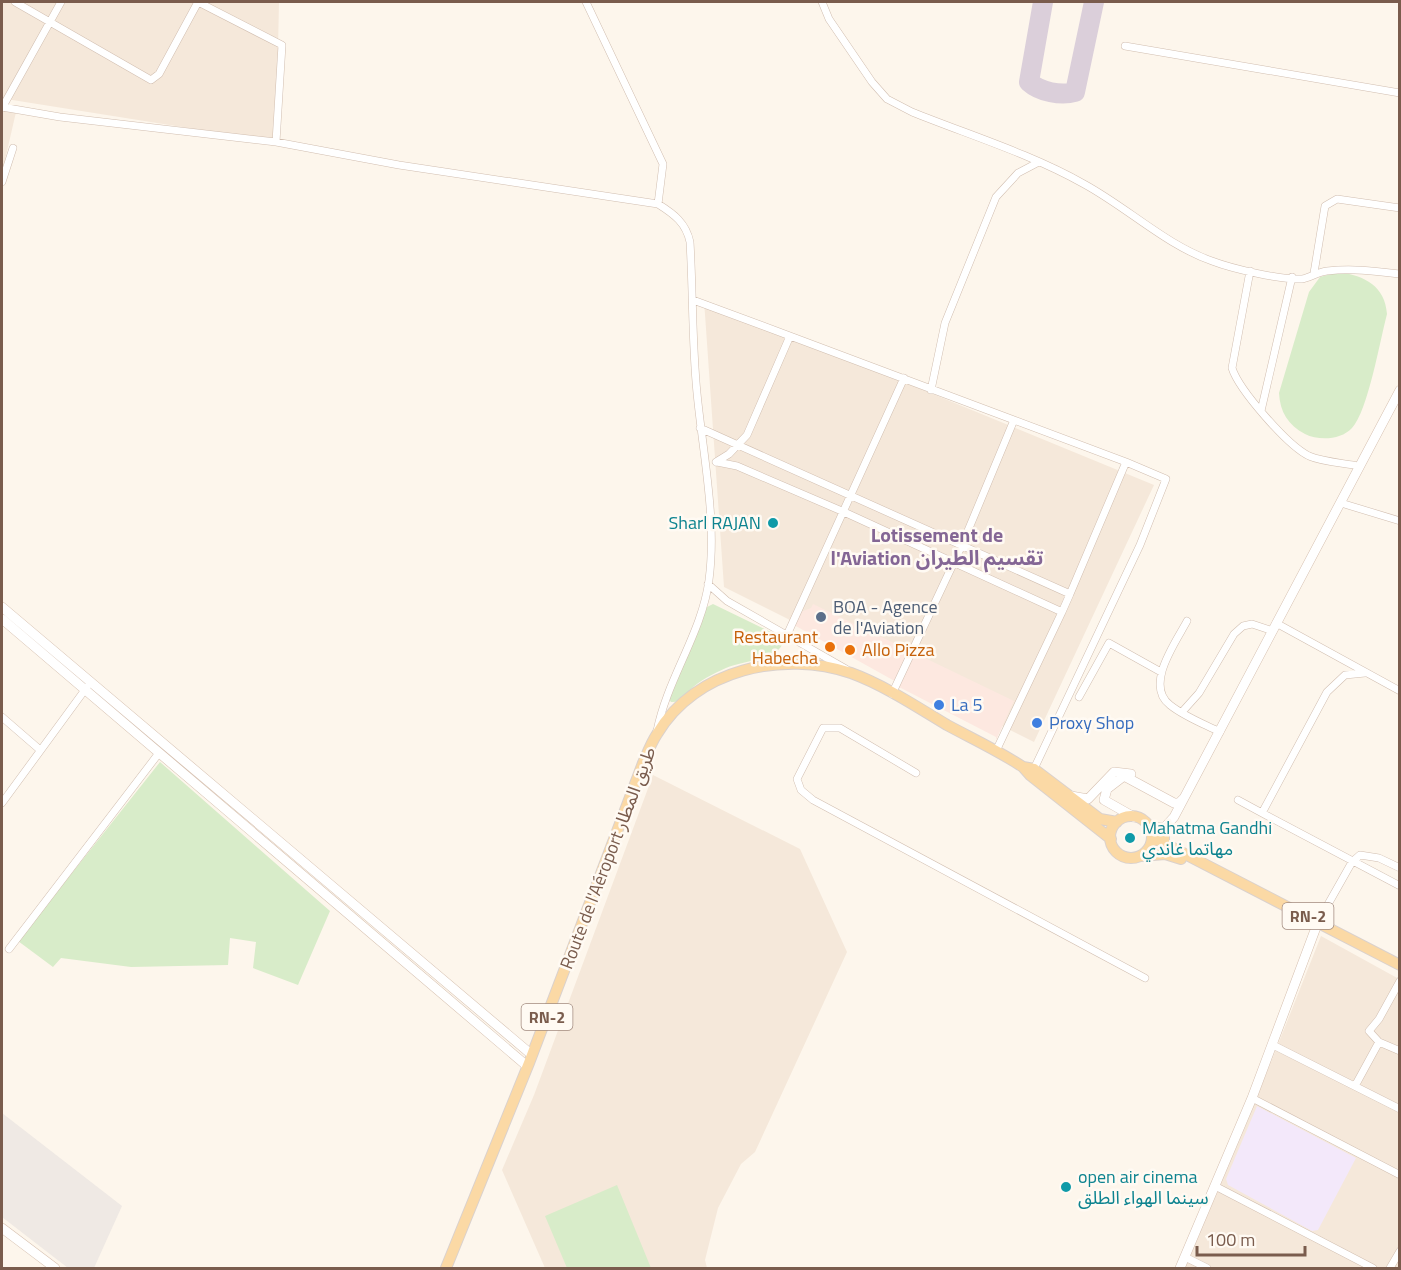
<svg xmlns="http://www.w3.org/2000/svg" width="1401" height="1270" font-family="'Titillium Web','Noto Sans Arabic',sans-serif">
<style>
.residential{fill:#f5e8da}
.commercial{fill:#fde8e0}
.industrial{fill:#efe9e4}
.education{fill:#f3e8fa}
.green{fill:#d8ecc9}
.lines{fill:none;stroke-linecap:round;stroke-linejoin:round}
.taxiway{stroke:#dbcfda;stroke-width:20}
.street-casing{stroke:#d1beb0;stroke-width:8}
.secondary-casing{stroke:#d6c0b0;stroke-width:10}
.primary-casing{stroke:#dad1cd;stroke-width:12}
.street{stroke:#fff;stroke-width:7}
.secondary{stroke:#fff;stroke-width:9}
.primary{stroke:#fbd9a5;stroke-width:10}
.culture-dot{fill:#0f9aa8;stroke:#fffaf3;stroke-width:2}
.service-dot{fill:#5c6f8a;stroke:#fffaf3;stroke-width:2}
.food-dot{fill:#e8710a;stroke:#fffaf3;stroke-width:2}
.shop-dot{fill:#3f7fe0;stroke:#fffaf3;stroke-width:2}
.labels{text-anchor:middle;stroke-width:5;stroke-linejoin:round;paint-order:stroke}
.shield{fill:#fffaf3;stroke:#a28b7f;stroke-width:1.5}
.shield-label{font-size:16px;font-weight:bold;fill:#7a5c4d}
.culture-label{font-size:18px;fill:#0d838f;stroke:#fffaf3;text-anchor:start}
.service-label{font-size:18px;fill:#4e5e75;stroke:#fffaf3;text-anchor:start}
.food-label{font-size:18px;fill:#c56008;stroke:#fffaf3;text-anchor:end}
.shop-label{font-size:18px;fill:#366cbe;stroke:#fffaf3;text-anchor:start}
.street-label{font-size:18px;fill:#7a5c4d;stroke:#fffaf3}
.neighbourhood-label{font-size:20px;font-weight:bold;fill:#846695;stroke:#fffaf3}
</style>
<rect width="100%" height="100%" fill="#fdf6ec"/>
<path class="residential" d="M2,2H279L276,142L6,99L2,107Z
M2,109L16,112L2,173Z
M704,300L1154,485L1034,742L724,587Z
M653,775L800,849L847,952L755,1152L741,1164L718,1208L705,1260L707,1268H545L502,1170L534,1095Z
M1321,936L1399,979V1268H1185L1248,1120Z"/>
<path class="commercial" d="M813,604L1014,701L996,740V737L899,687L900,684L794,625L798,613L811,608Z"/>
<path class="industrial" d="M2,1113L122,1206L94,1268H68L2,1217Z"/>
<path class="education" d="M1257,1106L1356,1158L1318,1230L1312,1231L1228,1185L1226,1179Z"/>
<path class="green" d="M1339,272C1365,276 1385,286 1387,314C1380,340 1368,411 1352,428C1341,440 1319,441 1305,434C1288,425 1280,412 1279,393L1309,292L1320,277Z
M713,604L777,635L783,642C780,659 742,661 726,668C713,674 700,680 690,690C684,696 680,703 671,702L668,698L673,683L707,607Z
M160,762L330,911L298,985L253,968L256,942L230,938L228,965L131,967L61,958L53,967L18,941Z
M617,1185L651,1268H567L545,1216Z"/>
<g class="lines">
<path class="taxiway" d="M1043,2L1029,82C1040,92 1061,96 1075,92L1094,2"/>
<defs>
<path id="street" d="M15,2L151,80L159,74L198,2L282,45L276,142
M586,2L663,164L658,204
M822,2L829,19L872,82L887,99L912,112C969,135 1031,154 1084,184C1128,208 1166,245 1212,261C1233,269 1281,280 1302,279C1309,278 1318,272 1327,271C1352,268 1375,271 1400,274
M1125,46L1400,93
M2,107L60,117L276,142L399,165L658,204C674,214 686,223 690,242C693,293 692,343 697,393C703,455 717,519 709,580C702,633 667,679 657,731
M2,108L61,2
M2,182L13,148
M1250,271L1232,368C1239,390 1288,446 1309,456C1323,462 1343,463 1359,466
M1314,273L1325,206L1337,199L1400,208
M693,300L790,336
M931,390L945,323L996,197L1018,173L1037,163
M1261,411L1292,277
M700,428L1070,594L1126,462L1014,420
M716,462L729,454L747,435L790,336L1014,420L962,545L892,694
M717,462L737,466L844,512L1062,612L996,751
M1341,503L1400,521
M708,584L727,601L846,669
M1062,612L1070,594
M1187,621C1176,642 1144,685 1170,705C1185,717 1204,724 1220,732
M1276,623L1400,691
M787,635L904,378
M1365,673L1345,675L1327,692L1262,813L1400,886
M1079,697L1109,643L1161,672
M1182,712L1199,693L1234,634L1243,626L1252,624L1273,631
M2,717L39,749
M1033,771L1140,545L1166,479L1126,462
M916,773L840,728H823L797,779L801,790L813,800L1145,978
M1238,800L1262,813
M2,803L87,687
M1318,922L1352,862L1360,855L1379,858L1400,868
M9,949L159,753
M1379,1042L1369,1031L1379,1019L1400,981
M1273,1045L1400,1109
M1355,1086L1379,1042L1400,1051
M1252,1098L1400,1175
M1215,1186L1373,1268
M1185,1257L1207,1268
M1390,1268L1400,1251"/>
<path id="secondary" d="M2,607L532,1055
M2,619L527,1066
M1071,796L1088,799L1114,772L1131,774
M1134,817L1104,800L1107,789L1124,776L1174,803H1179L1184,798
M1148,826L1164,828L1174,817L1400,390
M2,1228L55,1268
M1180,1268L1252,1098L1318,922"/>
<path id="primary" d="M1023,767L1034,769L1100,819L1117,822
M1110 837a21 21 0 1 1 42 0a21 21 0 1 1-42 0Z
M1152,837L1400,965
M1164,844V828
M1141,856L1165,854L1181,859
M446,1268L529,1063L643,763C647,754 651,743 657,734C695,669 784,650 851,673C884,685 917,707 947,725C973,739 999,751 1023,767L1030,775L1111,839"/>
</defs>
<use href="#street" class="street-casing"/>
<use href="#secondary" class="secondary-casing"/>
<use href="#primary" class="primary-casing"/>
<use href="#street" class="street"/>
<use href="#secondary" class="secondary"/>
<use href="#primary" class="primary"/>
</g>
<g class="culture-dot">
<circle cx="773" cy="523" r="6"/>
<circle cx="1130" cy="838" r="6"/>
<circle cx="1066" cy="1187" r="6"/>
</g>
<circle class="service-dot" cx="821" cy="617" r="6"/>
<g class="food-dot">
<circle cx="830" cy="647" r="6"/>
<circle cx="850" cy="650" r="6"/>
</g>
<g class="shop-dot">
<circle cx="939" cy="705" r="6"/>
<circle cx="1037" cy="723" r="6"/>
</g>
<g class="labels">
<g class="shield">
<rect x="1282.5" y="903" width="51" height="26" rx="4.5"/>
<rect x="521.5" y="1004" width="51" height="26" rx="4.5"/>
</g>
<g class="shield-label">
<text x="1308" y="922">RN-2</text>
<text x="547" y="1023">RN-2</text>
</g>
<g class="culture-label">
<text x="761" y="529" text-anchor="end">Sharl RAJAN</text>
<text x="1142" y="834">Mahatma Gandhi<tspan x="1142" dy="21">مهاتما غاندي</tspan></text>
<text x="1078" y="1183">open air cinema<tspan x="1078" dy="21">سينما الهواء الطلق</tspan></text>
</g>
<g class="service-label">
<text x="833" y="613">BOA - Agence<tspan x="833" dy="21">de l'Aviation</tspan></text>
</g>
<g class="food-label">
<text x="818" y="643">Restaurant<tspan x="818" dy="21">Habecha</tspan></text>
<text x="862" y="656" text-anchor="start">Allo Pizza</text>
</g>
<g class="shop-label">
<text x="951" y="711">La 5</text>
<text x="1049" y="729">Proxy Shop</text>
</g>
<g class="street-label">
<text transform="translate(608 858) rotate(-69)" y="6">Route de l'Aéroport طريق المطار</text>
</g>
<g class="neighbourhood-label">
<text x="937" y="542">Lotissement de<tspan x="937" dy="23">l'Aviation تقسيم الطيران</tspan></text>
</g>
</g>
<rect width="1401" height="1270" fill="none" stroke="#7a5c4d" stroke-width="6"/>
<path d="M1197 1246v9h108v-9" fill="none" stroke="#7a5c4d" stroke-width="3"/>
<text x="1206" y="1246" font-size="18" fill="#7a5c4d" stroke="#fffaf3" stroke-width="4.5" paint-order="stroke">100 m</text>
</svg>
